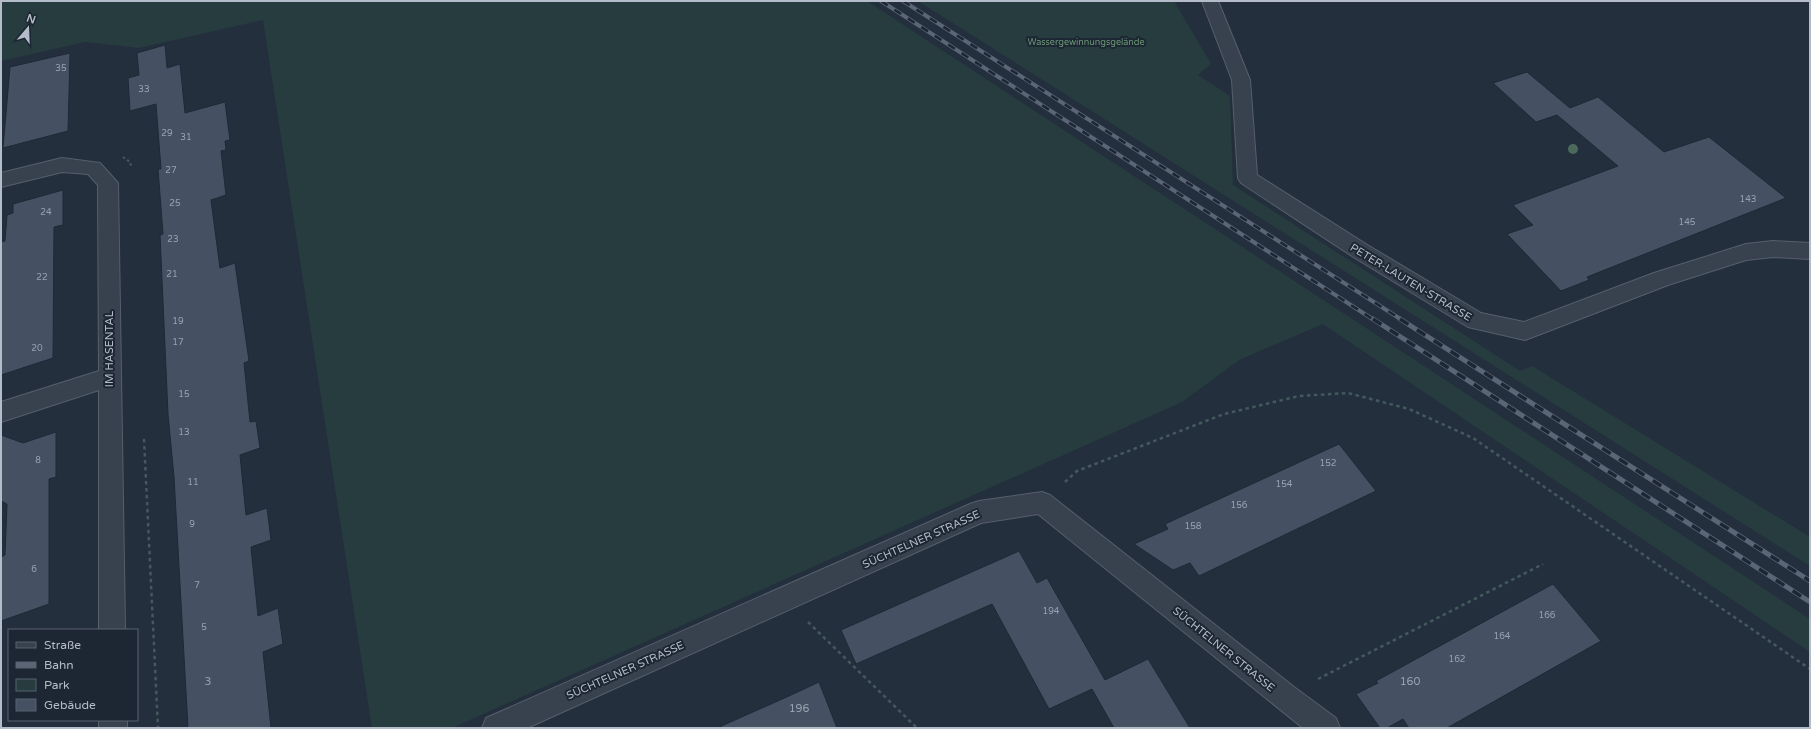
<svg xmlns="http://www.w3.org/2000/svg" width="1811" height="729" font-family="'Varela Round',sans-serif">
<style>
.green{fill:#263c3f}
.building{fill:#455162;stroke:#1f2835}
.lines{fill:none;stroke-linecap:round;stroke-linejoin:round}
.street-casing{stroke:#565f6c;stroke-width:2}
.path-far1{stroke:#44595c;stroke-width:2;stroke-dasharray:2.5 2.5;stroke-linecap:butt}
.path{stroke:#44595c;stroke-width:2.5;stroke-dasharray:3.5 3.5;stroke-linecap:butt}
.street{fill:#38414e;fill-rule:evenodd}
.rail-far1-casing{stroke:#5a6575;stroke-width:4}
.rail-casing{stroke:#5a6575;stroke-width:5}
.rail-far1{stroke:#1d2633;stroke-width:2.5;stroke-dasharray:8;stroke-linecap:butt}
.rail{stroke:#1d2633;stroke-width:3.5;stroke-dasharray:10;stroke-linecap:butt}
.tree{fill:#4b6a5d}
.labels{text-anchor:middle;stroke-width:4;stroke-linejoin:round;paint-order:stroke}
.far-park-label{font-size:9px;fill:#6b9a76;stroke:#1d2633}
.number-label{font-size:9px;fill:#98a1af}
.street-label{font-size:11px;fill:#b4bcc9;stroke:#1d2633}
.near-number-label{font-size:11px;fill:#98a1af}
</style>
<rect width="100%" height="100%" fill="#242f3e"/>
<path class="green" d="M1,1H867L1810,619V652L1323,324L1239,360L1182,402L452,728H372L263,20L139,48L85,42L1,61Z
M918,1H1174L1211,64L1198,75L1230,96L1233,185L1520,371L1532,366L1810,537V566Z"/>
<path class="building" d="M165,45L167,68L180,64L185,113L225,102L230,140L225,141L226,150L221,151L226,195L211,200L220,268L235,263L249,361L244,363L250,422L256,421L260,448L240,455L246,515L267,508L271,540L251,547L258,616L278,608L283,644L263,652L271,728H188L174,477L168,414L160,235L163,234L158,169H161L156,104L130,111L128,78L139,75L137,53Z
M70,53L68,131L3,148L10,67Z
M1527,72L1570,108L1598,97L1664,152L1709,137L1786,198L1587,277L1589,280L1561,291L1507,234L1533,225L1513,205L1618,166L1557,115L1536,122L1493,83Z
M63,190V225L54,227L53,358L1,375V242L5,241L7,215L13,213V204Z
M56,432V477L49,479V604L1,621V557L5,555L7,504L1,501V435L23,443Z
M1339,444L1376,491L1199,576L1190,563L1173,570L1134,544L1168,529L1165,524Z
M1019,551L1037,583L1047,578L1105,680L1148,659L1190,728H1114L1092,689L1049,709L992,604L856,664L841,630Z
M1553,584L1601,641L1447,728H1409L1403,719L1387,728H1380L1356,694L1378,683L1376,681Z
M819,682L837,728H717L789,696Z"/>
<g class="lines">
<defs>
<path id="street" d="M1202,1H1218L1250,80L1257,175L1369,246L1481,313L1524,322L1654,273L1746,244L1773,241L1810,243V259L1773,257L1746,260L1668,285L1525,340L1468,327L1355,258L1241,183L1238,178L1232,80Z
M62,158L100,163L118,183L125,630H99V390L1,422V402L99,371L98,185L88,174L62,172L1,187V173Z
M1042,492L1050,495L1294,687L1336,718L1340,728H1303L1038,514L981,523L527,728H482L486,718L970,504L979,501Z
M99,720H127V728H99Z"/>
</defs>
<use href="#street" class="street-casing"/>
<path class="path-far1" d="M123,157L130,162L131,166"/>
<path class="path" d="M144,439L158,728
M1065,482L1077,471L1224,414L1299,396L1348,393L1409,409L1473,438L1810,669
M808,622L917,728
M1318,679L1543,564"/>
<use href="#street" class="street"/>
<defs>
<path id="rail-far1" d="M881,1L1374,320
M903,1L1402,320"/>
<path id="rail" d="M1373,319L1810,602
M1400,319L1810,581"/>
</defs>
<use href="#rail-far1" class="rail-far1-casing"/>
<use href="#rail" class="rail-casing"/>
<use href="#rail-far1" class="rail-far1"/>
<use href="#rail" class="rail"/>
</g>
<circle class="tree" cx="1573" cy="149" r="5"/>
<g class="labels">
<g class="far-park-label">
<text x="1086" y="45">Wassergewinnungsgelände</text>
</g>
<g class="number-label">
<text x="61" y="71">35</text>
<text x="144" y="92">33</text>
<text x="167" y="136">29</text>
<text x="186" y="140">31</text>
<text x="171" y="173">27</text>
<text x="1748" y="202">143</text>
<text x="175" y="206">25</text>
<text x="46" y="215">24</text>
<text x="1687" y="225">145</text>
<text x="173" y="242">23</text>
<text x="172" y="277">21</text>
<text x="42" y="280">22</text>
<text x="178" y="324">19</text>
<text x="178" y="345">17</text>
<text x="37" y="351">20</text>
<text x="184" y="397">15</text>
<text x="184" y="435">13</text>
<text x="38" y="463">8</text>
<text x="1328" y="466">152</text>
<text x="193" y="485">11</text>
<text x="1284" y="487">154</text>
<text x="1239" y="508">156</text>
<text x="192" y="527">9</text>
<text x="1193" y="529">158</text>
<text x="34" y="572">6</text>
<text x="197" y="588">7</text>
<text x="1051" y="614">194</text>
<text x="1547" y="618">166</text>
<text x="204" y="630">5</text>
<text x="1502" y="639">164</text>
<text x="1457" y="662">162</text>
</g>
<g class="street-label">
<text transform="translate(1411 282) rotate(31)" y="4">PETER-LAUTEN-STRASSE</text>
<text transform="translate(109 349) rotate(-90)" y="4">IM HASENTAL</text>
<text transform="translate(921 539) rotate(-24)" y="4">SÜCHTELNER STRASSE</text>
<text transform="translate(1224 649) rotate(39)" y="4">SÜCHTELNER STRASSE</text>
<text transform="translate(625 670) rotate(-24)" y="4">SÜCHTELNER STRASSE</text>
</g>
<g class="near-number-label">
<text x="208" y="685">3</text>
<text x="1410" y="685">160</text>
<text x="799" y="712">196</text>
</g>
</g>
<rect width="1811" height="729" fill="none" stroke="#b4bcc9" stroke-width="4"/>
<rect x="8" y="629" width="130" height="92" fill="#1d2633" stroke="#59626f"/>
<rect x="16" y="642" width="20" height="6" fill="#38414e" stroke="#59626f"/>
<text x="44" y="649" font-size="12" fill="#b4bcc9">Straße</text>
<rect x="16" y="662" width="20" height="6" fill="#5a6575" stroke="#59626f"/>
<text x="44" y="669" font-size="12" fill="#b4bcc9">Bahn</text>
<rect x="16" y="679" width="20" height="12" fill="#263c3f" stroke="#59626f"/>
<text x="44" y="689" font-size="12" fill="#b4bcc9">Park</text>
<rect x="16" y="699" width="20" height="12" fill="#455162" stroke="#59626f"/>
<text x="44" y="709" font-size="12" fill="#b4bcc9">Gebäude</text>
<g transform="translate(28 28) rotate(19)" stroke="#1d2633" stroke-width="3" paint-order="stroke">
<path d="M0-3L7 15L0 10L-7 15Z" fill="#b4bcc9"/>
<text y="-6" font-size="11" font-weight="bold" text-anchor="middle" fill="#b4bcc9">N</text>
</g>
</svg>
